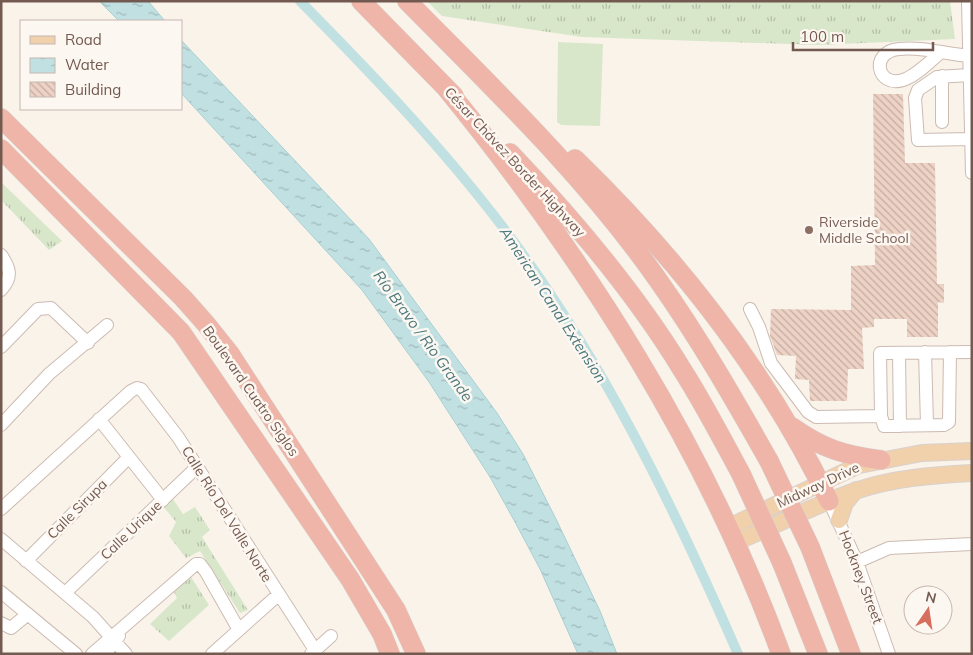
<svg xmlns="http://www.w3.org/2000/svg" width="973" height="655" font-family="Mulish,sans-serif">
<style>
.grass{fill:url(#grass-tufts)}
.pitch{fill:#d8e7ca}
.water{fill:url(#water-ripples);stroke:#a8d0d3}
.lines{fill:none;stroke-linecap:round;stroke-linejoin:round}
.canal{stroke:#c1e0e2;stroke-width:10}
.building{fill:url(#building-back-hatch)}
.minor-casing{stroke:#ccbbb1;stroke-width:14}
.major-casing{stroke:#d8d1ce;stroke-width:18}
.highway-casing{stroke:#d8d1ce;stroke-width:20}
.minor{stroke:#fff;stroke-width:12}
.major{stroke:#f1d1ab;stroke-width:16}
.highway{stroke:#eeb5a8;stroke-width:19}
.highway-bridge-casing{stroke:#d8d1ce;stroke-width:20;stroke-linecap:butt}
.highway-bridge{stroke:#eeb5a8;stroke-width:19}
.education-dot{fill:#8d6e63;stroke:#fdf7f1;stroke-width:2}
.labels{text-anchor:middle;stroke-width:5;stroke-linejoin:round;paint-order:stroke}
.street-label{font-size:14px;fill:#735a50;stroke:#fdf7f1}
.education-label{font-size:14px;fill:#785e54;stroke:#fdf7f1;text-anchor:start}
.water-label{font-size:15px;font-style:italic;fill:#48787d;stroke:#fdf7f1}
</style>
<defs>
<pattern id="grass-tufts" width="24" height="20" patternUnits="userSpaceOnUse" patternTransform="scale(1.25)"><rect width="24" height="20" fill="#d8e7ca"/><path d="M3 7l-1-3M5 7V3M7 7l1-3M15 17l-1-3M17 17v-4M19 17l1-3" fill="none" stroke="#b4bea6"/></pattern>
<pattern id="water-ripples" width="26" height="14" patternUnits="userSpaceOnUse" patternTransform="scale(1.25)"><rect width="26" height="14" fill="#c1e0e2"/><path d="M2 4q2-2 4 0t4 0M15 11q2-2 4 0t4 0" fill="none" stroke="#a1b9ba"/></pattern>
<pattern id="building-back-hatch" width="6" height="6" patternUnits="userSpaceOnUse" patternTransform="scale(1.25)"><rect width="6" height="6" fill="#edd2c5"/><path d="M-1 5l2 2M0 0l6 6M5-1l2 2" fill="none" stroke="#c4ada2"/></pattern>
</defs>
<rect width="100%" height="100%" fill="#faf3ea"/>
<path class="grass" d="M427,1H950L955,39L818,45L582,37L442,16Z
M1,182L62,241L49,250L1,200Z
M171,496L183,514L195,507L210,530L202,537L248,610L240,613L200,551L186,558L169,536L176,522L162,505Z
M191,577L209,605L169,641L150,624L177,598L173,590Z"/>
<path class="pitch" d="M558,42L603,44L600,126L561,125L557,122Z"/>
<path class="water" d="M99,1H148L165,21H119Z
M181,40L369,239L497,413L523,454L556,519L600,611L617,654H578L540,569L515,522L490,477L429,382L362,290L181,93Z"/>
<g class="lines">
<path class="canal" d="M300,1C371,73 441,146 502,226C601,356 673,505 738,654"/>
</g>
<path class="building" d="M873,94H903L905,163H935L937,284H944V303L938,302V337H907V319H874V327L862,328L864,369H848L847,401H810L809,380L795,379L796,356L777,355L770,336L771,309L851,310V266L875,265Z"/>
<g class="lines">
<defs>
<path id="minor" d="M968,1L972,173
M940,53C929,62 916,76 903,80C877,88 869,52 899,49C923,46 948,55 972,56
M969,75L937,77L918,90L915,98L918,140L971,139
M942,76V122
M1,255C10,268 13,277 1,290
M750,309L759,327L771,363L808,412L816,417L881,416L880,353L972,352
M1,347L38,309L51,308L88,343
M925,352L927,425
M899,353L900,426
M881,416L884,426L944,425L949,422L950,352
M99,419L163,500
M1,425L49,374L107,325
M829,501L857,562L889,654
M1,509L131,391L137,388L141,389L178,437L315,650
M1,539L93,617L126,654
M26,561L129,457
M857,562L889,548L972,544
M1,592L76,654
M65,593L197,467
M1,623L11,628L28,614
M92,654L196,564H200L206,572L239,630
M105,654L119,636
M212,654L278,595
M311,654L331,636"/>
<path id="major" d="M839,520L845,503L856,490
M729,527L859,465L922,453L972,451
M736,542C776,525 815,505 855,491C893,478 933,475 972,473"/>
<path id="highway" d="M361,1L454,96
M407,1C495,90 586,177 658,280C699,338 734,399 769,461
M446,88C585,259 705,446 781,654
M1,118L183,298L206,324L230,354L396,610L416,654
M1,149L181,332L350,579L382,634L390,654
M510,153C574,220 635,292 683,371C704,404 722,439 741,474
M575,159C677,258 767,372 829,501
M792,427C823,449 844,455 881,460
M810,547L851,654
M782,563L818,654"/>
</defs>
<use href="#minor" class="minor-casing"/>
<use href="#major" class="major-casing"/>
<use href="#highway" class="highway-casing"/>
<use href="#minor" class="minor"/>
<use href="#major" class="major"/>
<use href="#highway" class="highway"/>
<defs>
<path id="highway-bridge" d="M769,461L810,547
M741,474L782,563"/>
</defs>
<use href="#highway-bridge" class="highway-bridge-casing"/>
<use href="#highway-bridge" class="highway-bridge"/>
</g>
<circle class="education-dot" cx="809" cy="230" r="5"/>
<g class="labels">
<g class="street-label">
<text transform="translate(515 162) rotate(47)" y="5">César Chávez Border Highway</text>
<text transform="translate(251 391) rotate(55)" y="5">Boulevard Cuatro Siglos</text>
<text transform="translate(818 485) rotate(-25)" y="5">Midway Drive</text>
<text transform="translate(77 509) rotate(-45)" y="5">Calle Sirupa</text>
<text transform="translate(227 514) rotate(58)" y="5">Calle Río Del Valle Norte</text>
<text transform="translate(131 530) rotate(-44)" y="5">Calle Urique</text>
<text transform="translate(861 577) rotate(69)" y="5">Hockney Street</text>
</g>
<g class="education-label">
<text x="819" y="227">Riverside<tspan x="819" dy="16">Middle School</tspan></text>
</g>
<g class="water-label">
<text transform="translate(553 305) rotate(57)" y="5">American Canal Extension</text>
<text transform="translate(423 336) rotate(54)" y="5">Río Bravo / Rio Grande</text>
</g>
</g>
<rect width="973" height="655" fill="none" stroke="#735a50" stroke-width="5"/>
<rect x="20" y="20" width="162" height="90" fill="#fdf7f1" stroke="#c6b8b1"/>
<rect x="30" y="36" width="25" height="8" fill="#f1d1ab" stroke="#c6b8b1"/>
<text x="65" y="45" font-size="15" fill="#735a50">Road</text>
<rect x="30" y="58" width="25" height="15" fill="url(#water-ripples)" stroke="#c6b8b1"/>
<text x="65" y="70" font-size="15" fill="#735a50">Water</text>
<rect x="30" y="82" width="25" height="15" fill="url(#building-back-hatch)" stroke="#c6b8b1"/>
<text x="65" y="95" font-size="15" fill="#735a50">Building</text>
<g transform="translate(928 610) rotate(13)"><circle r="24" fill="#fdf7f1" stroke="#c6b8b1"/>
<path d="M0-4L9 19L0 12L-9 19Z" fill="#d66f5e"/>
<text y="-8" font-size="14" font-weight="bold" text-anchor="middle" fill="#735a50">N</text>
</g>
<path d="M793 42v8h140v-8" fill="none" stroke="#735a50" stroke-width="2.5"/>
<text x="800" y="42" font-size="15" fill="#735a50" stroke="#fdf7f1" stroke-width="4" paint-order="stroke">100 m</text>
</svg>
